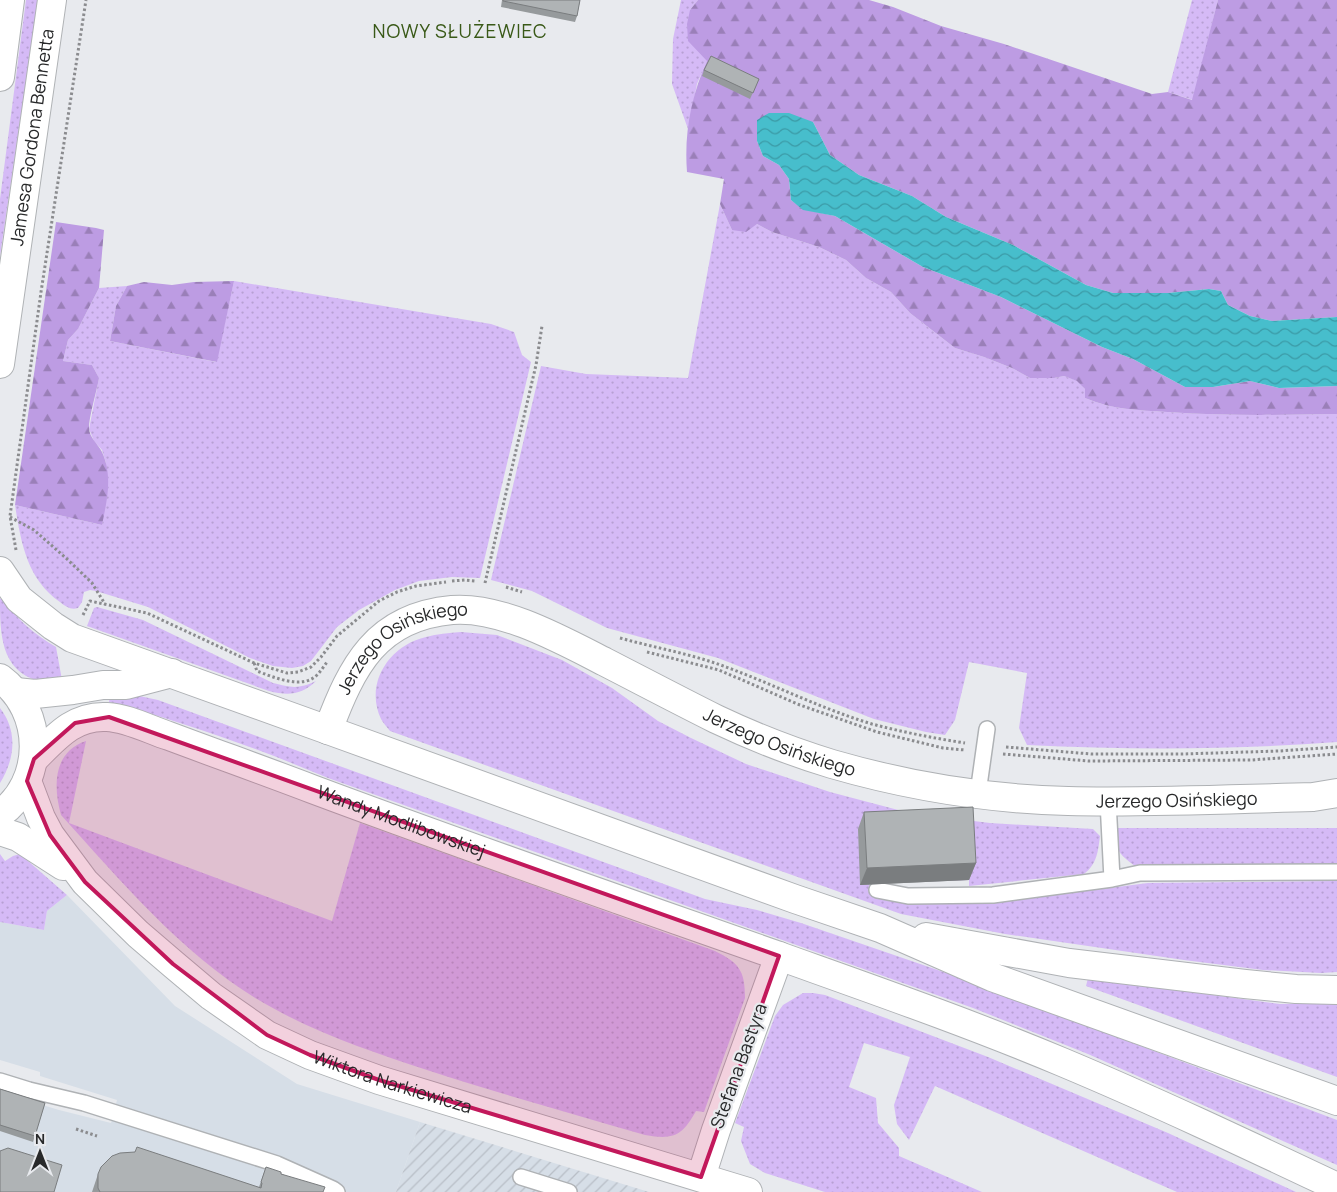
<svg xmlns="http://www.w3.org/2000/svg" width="1337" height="1192" font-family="Manrope,sans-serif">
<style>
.built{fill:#d6dee7}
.industrial{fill:url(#industrial-furrows)}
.grass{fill:url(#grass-dots)}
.forest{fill:url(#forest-firs)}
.water{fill:url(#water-waves)}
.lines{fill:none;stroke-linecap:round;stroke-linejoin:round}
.service-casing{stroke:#afb2b5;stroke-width:18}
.tertiary-casing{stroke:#afb2b5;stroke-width:30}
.secondary-casing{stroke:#afb2b5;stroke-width:30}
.motorway-casing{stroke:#afb2b5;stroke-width:30}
.path{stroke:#8b8c8f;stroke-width:3;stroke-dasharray:2.5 2.5;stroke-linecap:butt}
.service{stroke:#fff;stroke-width:15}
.tertiary{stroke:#fff;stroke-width:28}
.secondary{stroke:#fff;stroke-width:28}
.motorway{stroke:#fff;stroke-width:28}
.wall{fill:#969a9c}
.shaded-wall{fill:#7a7d7f}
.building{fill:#afb3b5;stroke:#7a7d7f}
.marked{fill:#c2185b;fill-opacity:0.2;stroke:#c2185b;stroke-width:4;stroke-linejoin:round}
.labels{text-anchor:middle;stroke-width:4.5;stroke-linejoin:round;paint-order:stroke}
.street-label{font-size:18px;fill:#28292a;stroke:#e8eaee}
.neighbourhood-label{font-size:19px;letter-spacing:1px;fill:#395917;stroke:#e8eaee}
</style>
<defs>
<pattern id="industrial-furrows" width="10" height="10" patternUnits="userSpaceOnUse" patternTransform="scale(1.25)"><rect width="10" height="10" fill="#d6dee7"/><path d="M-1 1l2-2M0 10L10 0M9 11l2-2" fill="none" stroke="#b8bec6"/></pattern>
<pattern id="grass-dots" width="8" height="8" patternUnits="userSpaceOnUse" patternTransform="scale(1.25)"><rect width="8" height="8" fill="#d5baf6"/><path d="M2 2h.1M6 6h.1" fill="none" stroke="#b7a0d3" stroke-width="1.8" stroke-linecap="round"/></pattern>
<pattern id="forest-firs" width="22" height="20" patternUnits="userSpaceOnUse" patternTransform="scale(1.25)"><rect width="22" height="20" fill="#bd9ce3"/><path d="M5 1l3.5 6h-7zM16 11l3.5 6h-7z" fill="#9a7fb8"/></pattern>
<pattern id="water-waves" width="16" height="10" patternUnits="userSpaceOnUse" patternTransform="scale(1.25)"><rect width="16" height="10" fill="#47becc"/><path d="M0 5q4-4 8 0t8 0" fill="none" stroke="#3b9aa6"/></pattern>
</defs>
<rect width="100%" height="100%" fill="#e8eaee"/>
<path class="built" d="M67,895L175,1006L297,1084L420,1122L396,1192H0V1092L59,1110L111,1123L117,1100L40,1076V1072L0,1060V922L44,930L47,911Z"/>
<path class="industrial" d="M420,1122L649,1192H396Z"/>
<path class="grass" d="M26,0H38L0,256V199Z
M681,0H698L690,10L707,61L697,84L688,129L672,84L673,39Z
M1192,0H1218L1193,100L1168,92Z
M720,204L732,230L757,224L772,232L819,247L846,260L866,278L891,292L910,313L955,348L984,357L1012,368L1030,378H1054L1064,376L1078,381L1085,389V398C1114,410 1137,410 1168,412C1224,416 1280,415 1337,414V742C1234,750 1130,750 1027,745L1019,728L1027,673L969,662L955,720L945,735L926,732L874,719L718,658L607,628L532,591L491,580L541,366L586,374L688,378Z
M234,281L491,324L514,332L522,355L531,362L480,578L452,577L419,581L395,590L359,610L337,627L311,661L303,666L292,668L273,666L250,658L148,607L96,591L90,590L84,592L82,602L78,608C71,610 66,607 60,602C27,579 21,543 15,505L102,525L106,463L102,450L94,441L89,429L99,378L92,365L63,361L68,340L78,329L99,288L127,286L116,306L110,341L216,362Z
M3,598C15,618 35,635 56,647L62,680C55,680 45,683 39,681C0,671 0,632 0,599Z
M97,607L143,620L273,683C292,688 299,689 316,681C302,695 288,696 269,691L87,626L94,608Z
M461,632L497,635L562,660L612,688L658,721L691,738L746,764L830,792L902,811L941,817L990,823L1093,829L1100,836C1098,852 1097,864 1084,874L969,886V880L860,884H869L870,895L908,904L992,903L1148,883L1337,881V972L1321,973L1263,970L1184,960L1005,934L901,914L390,731C387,727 383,723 381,719C364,683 390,645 426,637C437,634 449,633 461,632Z
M110,694H130L158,700L705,899L757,910L801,923L958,977L1337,1120V1165L1088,1054L973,1008L328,778C257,748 183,722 109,702Z
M0,708C18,731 15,759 0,783Z
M86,741L69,823L332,921L360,823L715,951C739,963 745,970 745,998L704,1112L696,1111C682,1136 674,1140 645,1135C573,1114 500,1094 427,1070C369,1051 310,1031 257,999C180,952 120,880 61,815C53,786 53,752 86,741Z
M1118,828H1337V865L1135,866C1117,853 1115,850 1118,828Z
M0,854L5,861L13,856L20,854L67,895L47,911L44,930L0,922Z
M1088,978L1280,1004L1337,1003V1077L1086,986Z
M803,993H813L825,995L988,1057L1168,1133L1296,1192H1177L935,1086L909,1140L897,1124L894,1105L910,1057L864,1043L849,1087L876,1098L878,1123L899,1148V1156L982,1192H825L765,1173L750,1164L741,1141L744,1127L735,1123L775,1016L783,1005Z"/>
<path class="forest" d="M698,0H869L893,7L941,26L1004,44L1152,94L1168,92L1192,100L1218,0H1337V317L1272,321L1250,316L1228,305L1221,291L1209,289L1168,293H1113L1086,285L1013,245L946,217L912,196L859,175L830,155L813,122L757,141L763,156L779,165L789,179L791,200L803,209L835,216L923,267L1001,297L1102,347L1133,359L1185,387H1213L1250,381L1279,388L1337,386V414C1280,415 1224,416 1168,412C1137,410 1114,410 1085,398V389L1077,381L1064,376L1054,378H1030L1012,368L984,357L955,348L910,313L891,292L866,278L846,260L819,247L772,232L757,224L746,232L732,230L720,204L724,179L687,172C684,134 691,96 707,61L688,41L687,24L690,10Z
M56,222L96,228L104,230L99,288L78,329L68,340L63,361L92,365L99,378C97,390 89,417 89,428C89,437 98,444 102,452C113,476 107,500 102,525L15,505Z
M234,281L217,362L110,341L116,306L127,286L144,282L172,285L194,282Z"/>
<path class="water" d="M769,113H789L813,122L830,155L859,175L912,196L946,217L1013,245L1086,285L1113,293H1168L1209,289L1221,291L1228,305L1250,316L1272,321L1337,317V386L1279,388L1250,381L1213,387H1185L1133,359L1102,347L1001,297L923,267L835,216L803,210L791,200L789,179L779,165L763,156L757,141V120Z"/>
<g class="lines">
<defs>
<path id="service" d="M978,793L987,729
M1108,801L1112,879
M877,890L908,896L993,895L1112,879L1140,873L1337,872
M0,1081L29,1090L84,1103L277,1164L333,1189L337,1192
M521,1177L569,1192"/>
<g id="tertiary">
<path id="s1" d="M328,730C352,666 376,617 452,610C501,606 562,640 605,662C642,681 678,700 716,719C754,737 792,752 832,764C908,786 989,799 1068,801C1149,803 1231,799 1313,797L1337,793"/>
</g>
<g id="secondary">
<path d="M0,77L10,0"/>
<path id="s2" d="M0,364L52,0"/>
<path d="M0,571L19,599L53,626L72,638L328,730"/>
<path d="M0,678C45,711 45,782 0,814"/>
<path d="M16,692L35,694L73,690L103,685H126L172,673"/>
<path id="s3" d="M34,759C56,737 74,715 107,717C128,718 150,730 169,736C217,754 265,771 312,789C467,847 623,901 779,956L716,1130L701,1177"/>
<path id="s4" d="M27,781L41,818L50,835L85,882L138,934L173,964L211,996L267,1035L310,1055L379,1080L748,1192"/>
<path d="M0,831L18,837L63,866"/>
</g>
<path id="motorway" d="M328,730L795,899L880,928L992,977L1337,1101
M926,937L1069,963L1245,984L1296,989L1337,990
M779,956C874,990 969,1023 1062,1062C1155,1101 1246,1144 1337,1187"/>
</defs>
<use href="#service" class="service-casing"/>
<use href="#tertiary" class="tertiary-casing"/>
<use href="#secondary" class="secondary-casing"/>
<use href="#motorway" class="motorway-casing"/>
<path class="path" d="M10,517L34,530L67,559L92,583L105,604
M16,550L10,516L41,292L86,0
M452,581L465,580L475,581
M485,583L536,365L542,326
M506,587L522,592
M83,615L90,601L147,613L254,663L287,673L298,672L311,667L321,657L337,636L379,601L397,592L416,586L446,582
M620,638C656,648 692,654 726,667C775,685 822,709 872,724C902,732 933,738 965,743
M647,652L719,670L800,705L877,732L943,748L965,750
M254,663L257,671C273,677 302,690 317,675C321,671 324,666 327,662
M1006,747L1091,754H1183L1279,751L1337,747
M1003,754L1089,761L1251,760L1337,754
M76,1129L97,1136"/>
<use href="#service" class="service"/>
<use href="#tertiary" class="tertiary"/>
<use href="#secondary" class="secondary"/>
<use href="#motorway" class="motorway"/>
</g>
<path class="wall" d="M502,0H580L577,16L575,22L501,7Z
M704,70L759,79L750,99L702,76Z
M864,812L976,863L969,880L860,885L858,829Z
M0,1089L45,1103L33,1142L0,1131Z
M266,1167L323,1192H92L98,1174L259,1187Z"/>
<path class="shaded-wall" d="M976,863L969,880L860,885L867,868Z"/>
<path class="building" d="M503,0H580L577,16L503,1Z
M711,56L759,79L753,93L704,70Z
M973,807L976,863L867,868L864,812Z
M0,1089L45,1103L35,1136L0,1125Z
M137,1147L261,1188L262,1183L261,1182L266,1167L281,1172V1174L325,1187L323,1192H100L98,1188V1174L101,1167L112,1156L120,1153L135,1152Z
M8,1148L62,1165L54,1192H0V1151Z"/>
<path class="marked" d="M109,717L779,956L701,1177L379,1080L310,1055L267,1035L173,964L85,882L50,835L27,781L34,759L75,723Z"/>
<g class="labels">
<g class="street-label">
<text dy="6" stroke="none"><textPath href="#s2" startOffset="229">Jamesa Gordona Bennetta</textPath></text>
<text dy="6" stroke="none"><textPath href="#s1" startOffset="120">Jerzego Osińskiego</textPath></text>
<text dy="6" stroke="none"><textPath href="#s1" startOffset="541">Jerzego Osińskiego</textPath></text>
<text dy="6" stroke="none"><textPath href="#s1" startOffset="946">Jerzego Osińskiego</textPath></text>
<text dy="6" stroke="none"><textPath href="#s3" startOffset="400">Wandy Modlibowskiej</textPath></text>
<text transform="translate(739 1066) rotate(-70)" y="6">Stefana Bastyra</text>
<text dy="6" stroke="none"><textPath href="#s4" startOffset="490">Wiktora Narkiewicza</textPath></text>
</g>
<g class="neighbourhood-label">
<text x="460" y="38">NOWY SŁUŻEWIEC</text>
</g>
</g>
<g transform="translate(40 1152)" stroke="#e8eaee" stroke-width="4" paint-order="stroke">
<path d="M0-4L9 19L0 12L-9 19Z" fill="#28292a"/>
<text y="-8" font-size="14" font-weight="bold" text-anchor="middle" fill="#28292a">N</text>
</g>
</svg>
